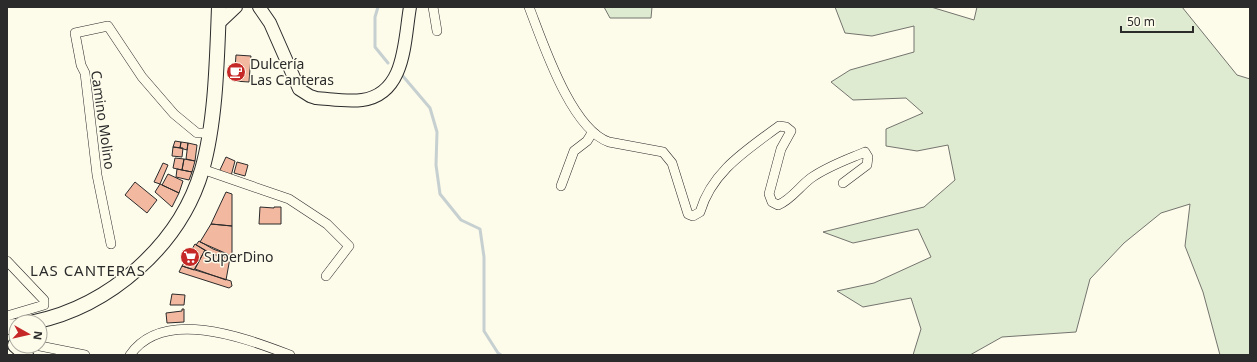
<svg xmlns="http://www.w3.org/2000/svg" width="1257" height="362" font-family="'Noto Sans',sans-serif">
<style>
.green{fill:#deebd1;stroke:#74746e}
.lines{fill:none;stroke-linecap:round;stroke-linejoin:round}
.stream{stroke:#c7d0d0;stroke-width:3}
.building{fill:#f2b8a0;stroke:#2b2b2b}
.street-casing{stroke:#2b2b2b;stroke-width:10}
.secondary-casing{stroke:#2b2b2b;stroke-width:14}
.primary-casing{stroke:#2b2b2b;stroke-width:16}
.street{stroke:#fdfbea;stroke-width:9}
.secondary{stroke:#fdfbea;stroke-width:12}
.primary{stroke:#fdfbea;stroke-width:14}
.labels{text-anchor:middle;stroke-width:3;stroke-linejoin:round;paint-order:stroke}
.poi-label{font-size:14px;fill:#2b2b2b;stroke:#fdfbea;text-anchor:start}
.street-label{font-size:14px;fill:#2b2b2b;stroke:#fdfbea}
.neighbourhood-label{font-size:15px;letter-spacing:1px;fill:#2b2b2b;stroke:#fdfbea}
</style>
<rect width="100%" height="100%" fill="#fdfbea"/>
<path class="green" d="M604,7H652L651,18H610Z
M835,7H931L974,20L977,7H1182L1237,75L1250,79V355H1220L1203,292L1185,246L1190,204L1161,213L1124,243L1090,279L1076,332L1002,337L970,355H913L921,329L911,298L863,307L837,291L874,283L931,257L918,229L853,243L823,232L924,207L955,180L948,145L917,151L886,146V129L923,113L906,98L853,100L831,82L850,70L914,52V26L872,36L845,33Z"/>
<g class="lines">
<path class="stream" d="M378,7L375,17V47L388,63
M402,75L430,108L437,132L436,165L440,194L461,220L480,229L484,257V331L498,353L501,355"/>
</g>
<path class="building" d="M236,55L251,56L249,82L234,81Z
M175,141L181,142L180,148L173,147Z
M181,142L188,143L187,150L180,148Z
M188,143L197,145L195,161L186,159Z
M173,147L183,148L182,157L172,156Z
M226,157L235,161L231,176L219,172Z
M175,158L184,159L182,170L173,168Z
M184,159L195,161L192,172L182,170Z
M237,162L248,165L245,176L234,173Z
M163,163L168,165L160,184L154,182Z
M177,169L192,172L189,180L176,177Z
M168,174L183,181L179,193L162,185Z
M135,182L157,200L147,213L125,195Z
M160,184L179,193L172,207L155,192Z
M226,192L232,194V226L211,224Z
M260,207L274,208V207H281V224H259Z
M211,224L232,226V256L200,242Z
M199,241L213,249L232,256V258L211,254L196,245Z
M195,244L205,250L194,270L182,266Z
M205,250L211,254L230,258L226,280L195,269Z
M182,266L231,281L232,286L229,288L179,272Z
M172,294L185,295L184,305H170Z
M182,309H184V322L167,323L166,313L182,311Z"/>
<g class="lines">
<defs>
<path id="street" d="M433,7L437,31
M529,7C543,43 571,129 609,142L663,152L672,163L688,214L693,216L700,212C712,171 747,150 779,126L786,127L791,131L781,149L769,194L772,202L778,205C791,200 800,186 811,178C828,166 846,160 865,152L868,157L867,165L843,183
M202,169L289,199L327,224L349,246L326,276
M561,186L574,151L587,141L592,133
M111,244L97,175L85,73L81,65L75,33L108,26L142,77L174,114L197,133H209
M7,261L44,300V305L7,316
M40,346L85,355
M130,355C164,306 247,339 290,355"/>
<path id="secondary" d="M259,7L270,23L299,89L310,96L316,98C331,99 347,102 362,100C406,94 404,41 410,7
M218,24L236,7"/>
<path id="primary" d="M34,322C110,306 180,245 202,170C216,121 217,58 219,7
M7,327L16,326
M15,345L26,355"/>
</defs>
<use href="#street" class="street-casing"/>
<use href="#secondary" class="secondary-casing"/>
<use href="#primary" class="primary-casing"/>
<use href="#street" class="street"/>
<use href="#secondary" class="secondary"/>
<use href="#primary" class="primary"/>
</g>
<defs>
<symbol id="cafe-disc" viewBox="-11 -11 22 22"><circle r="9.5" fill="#c62828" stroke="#fdfbea"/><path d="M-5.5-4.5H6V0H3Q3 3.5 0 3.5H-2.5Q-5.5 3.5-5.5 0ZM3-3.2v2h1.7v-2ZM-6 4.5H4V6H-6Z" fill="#fff"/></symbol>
<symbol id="supermarket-disc" viewBox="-11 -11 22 22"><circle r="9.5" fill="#c62828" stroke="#fdfbea"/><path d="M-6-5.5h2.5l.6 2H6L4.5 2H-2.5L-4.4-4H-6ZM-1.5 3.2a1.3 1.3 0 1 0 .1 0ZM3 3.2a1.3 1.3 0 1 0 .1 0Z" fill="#fff"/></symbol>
</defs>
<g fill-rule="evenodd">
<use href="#cafe-disc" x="225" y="61" width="22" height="22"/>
<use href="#supermarket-disc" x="179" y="246" width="22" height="22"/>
</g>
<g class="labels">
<g class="poi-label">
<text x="250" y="69">Dulcería<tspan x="250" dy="16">Las Canteras</tspan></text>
<text x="204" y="262">SuperDino</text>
</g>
<g class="street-label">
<text transform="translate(103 120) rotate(82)" y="5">Camino Molino</text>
</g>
<g class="neighbourhood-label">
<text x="88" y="276">LAS CANTERAS</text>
</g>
</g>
<rect width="1257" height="362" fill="none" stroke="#2b2b2b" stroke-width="16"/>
<g transform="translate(28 334) rotate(98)"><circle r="19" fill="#fdfbea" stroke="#a9a89e"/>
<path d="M0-3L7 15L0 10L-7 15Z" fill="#c62828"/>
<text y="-6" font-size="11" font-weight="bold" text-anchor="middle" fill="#2b2b2b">N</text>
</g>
<path d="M1121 26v6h72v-6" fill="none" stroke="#2b2b2b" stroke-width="2"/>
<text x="1127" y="26" font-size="12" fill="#2b2b2b" stroke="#fdfbea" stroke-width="3" paint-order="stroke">50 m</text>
</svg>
